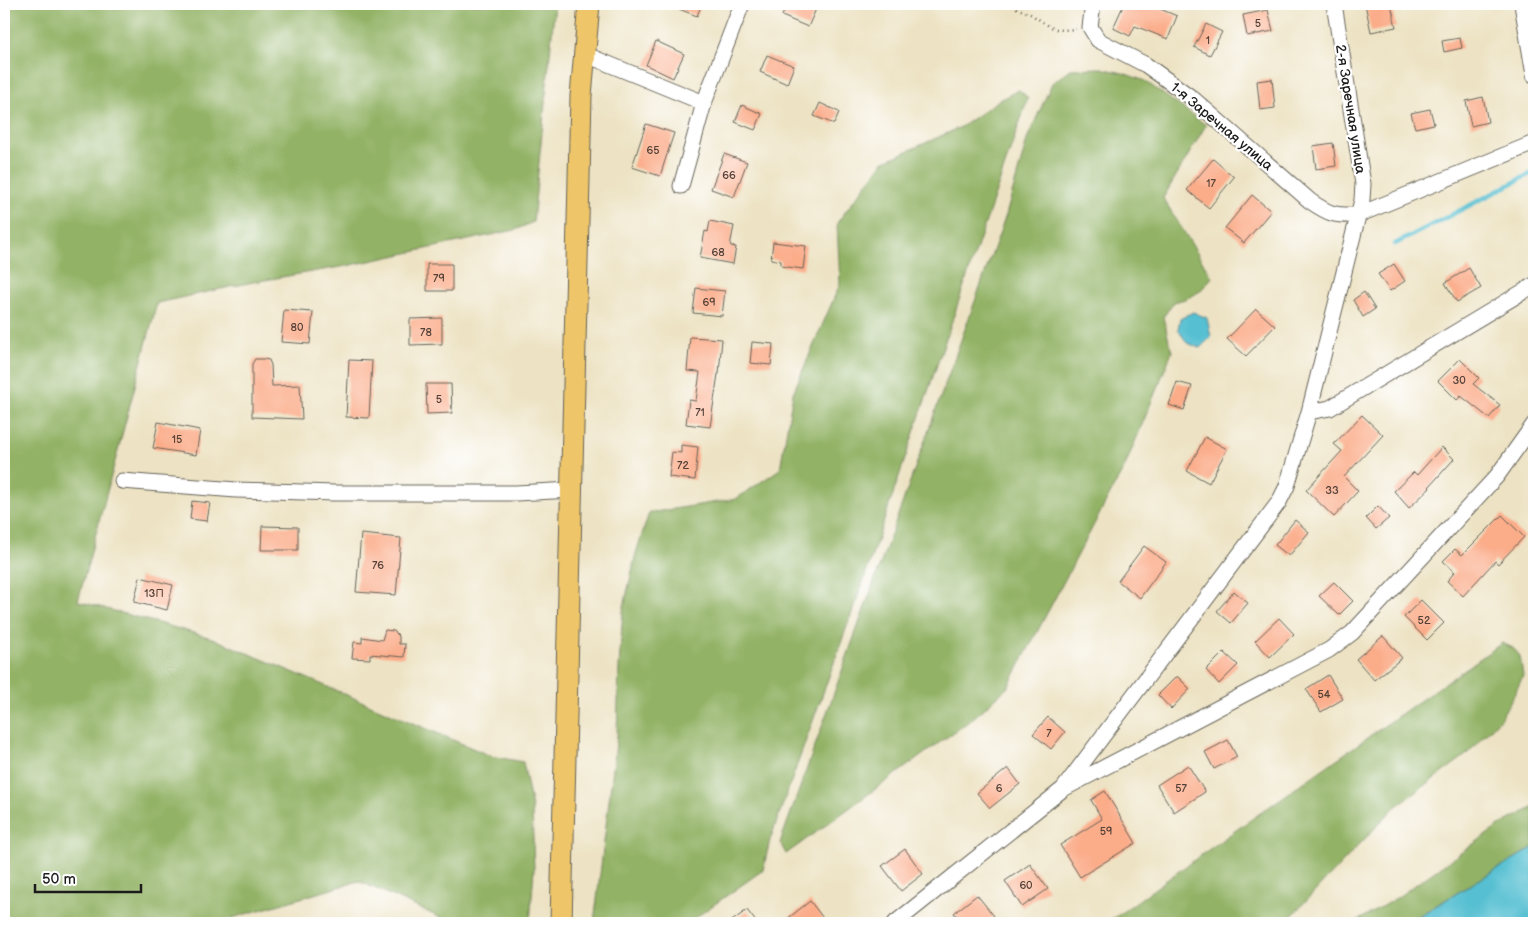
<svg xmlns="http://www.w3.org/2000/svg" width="1538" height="927" font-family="'Balsamiq Sans',sans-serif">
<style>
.forest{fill:#92b265;stroke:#576740}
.water{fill:#56c0d2;stroke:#396e77}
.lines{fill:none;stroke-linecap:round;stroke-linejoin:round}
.stream{stroke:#56c0d2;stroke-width:4.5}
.building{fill:#fbac89}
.minor-casing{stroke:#656257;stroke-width:17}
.highway-casing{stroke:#656257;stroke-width:23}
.path{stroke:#656257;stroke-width:2.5;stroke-dasharray:1 4;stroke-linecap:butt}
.minor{stroke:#fff;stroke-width:15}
.highway{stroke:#eec569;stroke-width:21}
.labels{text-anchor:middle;stroke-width:4.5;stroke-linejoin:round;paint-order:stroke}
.number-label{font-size:11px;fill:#544037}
.street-label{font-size:14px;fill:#1c1c1c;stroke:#fff}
</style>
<rect width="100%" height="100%" fill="#fff"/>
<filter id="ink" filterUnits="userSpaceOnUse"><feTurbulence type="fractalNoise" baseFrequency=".02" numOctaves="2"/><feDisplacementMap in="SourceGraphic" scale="10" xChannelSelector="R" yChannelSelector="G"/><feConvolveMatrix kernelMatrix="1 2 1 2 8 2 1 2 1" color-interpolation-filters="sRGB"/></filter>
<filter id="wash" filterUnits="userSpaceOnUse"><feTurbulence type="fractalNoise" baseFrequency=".0096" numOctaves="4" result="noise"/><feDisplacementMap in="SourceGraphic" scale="20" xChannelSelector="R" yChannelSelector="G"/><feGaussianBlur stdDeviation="1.12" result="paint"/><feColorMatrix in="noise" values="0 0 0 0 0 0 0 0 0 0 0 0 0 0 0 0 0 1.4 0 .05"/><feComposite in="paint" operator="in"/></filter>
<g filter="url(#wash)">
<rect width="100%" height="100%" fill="#ede3c4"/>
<path class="forest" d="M4,4H555L533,222L515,230L346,266L253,282L157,303L78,601L212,638L491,756L523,762L532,808L534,869L530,923H452L359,881L215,923H4Z
M1101,68L1123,73L1145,81L1206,125L1163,198L1212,277C1200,293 1194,297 1174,302L1163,317L1172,352L1125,466L1008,687L972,719L786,854L780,843L1006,215L1028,137L1052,83L1071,69Z
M1019,90L1028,98L863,582L770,840L763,870L688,923H594L617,736L619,667L623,611L636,553L649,513L736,499L780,469L793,393L840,284L837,223L883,162L961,127L999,100Z
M1502,643L1513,648L1520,656L1523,676L1515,693L1500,719L1465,756L1395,807L1285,923H1107L1229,835Z
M1534,807V847L1407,923H1354L1398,897L1502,824Z"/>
<path class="water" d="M1193,312L1207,318L1211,337L1200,348L1187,343L1178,329L1180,319Z
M1534,847V923H1407Z"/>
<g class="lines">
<path class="stream" d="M1395,244L1534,172"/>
</g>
<g id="blocks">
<path class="building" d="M666,4H702L697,16Z
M787,4H803L816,9L808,27L782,16Z
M1124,4H1148L1177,16L1168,39L1135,26L1130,36L1113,28Z
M1365,4H1391L1396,27L1371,32Z
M1268,10L1273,31L1247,36L1243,15Z
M1206,24L1222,32L1210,55L1194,47Z
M1460,38L1462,48L1444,52L1442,41Z
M656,41L684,54L673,78L646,65Z
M767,55L794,66L787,84L760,72Z
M1272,79L1275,108L1260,110L1257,81Z
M1483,97L1488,122L1471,126L1466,101Z
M820,103L839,112L834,124L814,116Z
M742,105L762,114L755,130L735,122Z
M1430,109L1434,124L1415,128L1411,113Z
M646,124L674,133L660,176L632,167Z
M1333,143L1336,166L1316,169L1313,146Z
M724,154L747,162L734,197L711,189Z
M1213,159L1234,177L1209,208L1187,190Z
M1252,195L1271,211L1244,243L1225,228Z
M710,221L734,226L730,246L736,247L733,264L700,258L705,231L708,232Z
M773,242L806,246L803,269L781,266V261L771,259Z
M427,264H452V291H427Z
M1394,264L1405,281L1390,291L1378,274Z
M1469,268L1481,288L1457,302L1445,283Z
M696,288L725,291L722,316L693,313Z
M1364,292L1375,309L1363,317L1353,300Z
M1256,309L1275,326L1246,356L1227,339Z
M284,310L313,312L310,344L281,342Z
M442,318V344L410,345V319Z
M690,337L722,339L719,374H718L710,427L686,424L689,400L696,401L700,372L687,371Z
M752,342L773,344L771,365L750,363Z
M255,359H264L269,360L271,365L272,386L300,385L302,419L252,417V364Z
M1460,359L1479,378L1473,384L1500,405L1489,418L1461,396L1457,400L1438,381Z
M349,360L372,361L369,418L346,417Z
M1177,382L1192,386L1184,410L1169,405Z
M426,384H451L452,413L427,414Z
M1362,415L1383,435L1344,477L1358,491L1334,517L1306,490L1342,451L1334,444Z
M158,422L200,430L196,455L153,448Z
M1205,437L1227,449L1209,483L1187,471Z
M681,445L698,447L695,480L669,477L672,452L681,453Z
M1442,447L1454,459L1429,487L1430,488L1409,508L1394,491L1414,472L1417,475Z
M192,501L210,503L207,521L190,519Z
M1378,506L1389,518L1376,529L1366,518Z
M1502,515L1524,537L1498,564L1495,561L1463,596L1447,581L1455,572L1443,561L1455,549L1462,555Z
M1295,520L1309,532L1289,556L1275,545Z
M262,526L298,527V550H261Z
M361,534L401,538L396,595L356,592Z
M1144,546L1166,562L1140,598L1118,581Z
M140,577L173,585L167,610L134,602Z
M1334,582L1353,601L1339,615L1319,596Z
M1234,591L1248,603L1231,623L1217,611Z
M1421,600L1444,623L1427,640L1404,617Z
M1279,618L1294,634L1270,657L1255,641Z
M385,630L394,631L399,636V644H405L404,657L370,654V659L352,658L354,642L362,643V637L382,640Z
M1383,636L1402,658L1374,680L1356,659Z
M1224,652L1238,665L1219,684L1206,670Z
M1328,675L1343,699L1321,712L1306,689Z
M1177,676L1190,689L1171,709L1158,695Z
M1048,717L1065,732L1051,749L1033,734Z
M1228,740L1237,757L1214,769L1205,752Z
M1188,765L1205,792L1174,812L1157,785Z
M1008,768L1020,784L990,808L977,793Z
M1105,791L1136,843L1080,877L1060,845L1102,819L1091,800Z
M905,849L923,874L901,891L882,866Z
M1030,864L1048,889L1022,907L1005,881Z
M977,895L994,916L985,923H962L954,913Z
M810,901L823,918L817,923H782Z
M747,910L757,923H729Z"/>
</g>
</g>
<g filter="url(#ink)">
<use href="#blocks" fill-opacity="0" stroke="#656257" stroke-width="1"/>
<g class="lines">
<defs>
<path id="minor" d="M1093,4L1090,27L1098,40L1146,65L1192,98L1310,201C1329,214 1334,216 1358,215L1534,143
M1522,4L1534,75
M584,54L704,103
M681,186L704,103L742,4
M1309,412L1330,408L1534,285
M122,481L236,490L334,493H516L572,490
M1063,789L1279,502L1287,486L1309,412L1362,200L1363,184L1334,4
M895,923L1063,789L1329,650L1352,633L1497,476L1534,424"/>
<path id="highway" d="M561,923L581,96L589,4"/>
</defs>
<use href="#minor" class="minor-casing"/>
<use href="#highway" class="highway-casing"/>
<path class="path" d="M1007,4C1015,8 1025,11 1032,15C1051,27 1053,32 1076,29"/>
<use href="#minor" class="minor"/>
<use href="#highway" class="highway"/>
</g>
</g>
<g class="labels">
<g class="number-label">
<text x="1258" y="27">5</text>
<text x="1208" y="44">1</text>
<text x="653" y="154">65</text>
<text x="729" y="179">66</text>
<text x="1211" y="187">17</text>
<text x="718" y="256">68</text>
<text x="439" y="282">79</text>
<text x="709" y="306">69</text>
<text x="297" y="331">80</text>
<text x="426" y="336">78</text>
<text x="1459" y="384">30</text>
<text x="439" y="403">5</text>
<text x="700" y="416">71</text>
<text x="177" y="443">15</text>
<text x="683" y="469">72</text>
<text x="1332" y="494">33</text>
<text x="378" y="569">76</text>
<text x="154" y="597">13П</text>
<text x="1424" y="624">52</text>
<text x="1324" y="698">54</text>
<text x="1049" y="737">7</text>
<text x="999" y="792">6</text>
<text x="1181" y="792">57</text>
<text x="1106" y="835">59</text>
<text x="1026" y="889">60</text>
</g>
<g class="street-label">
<text transform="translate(1351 109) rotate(81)" y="5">2-я Заречная улица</text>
<text transform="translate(1222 126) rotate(40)" y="5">1-я Заречная улица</text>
</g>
</g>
<rect width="1538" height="927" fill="none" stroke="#fff" stroke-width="20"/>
<path d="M35 884v8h106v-8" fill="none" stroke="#1c1c1c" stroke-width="2.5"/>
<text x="42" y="884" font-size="15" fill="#1c1c1c" stroke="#ffffff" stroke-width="4" paint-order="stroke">50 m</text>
</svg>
